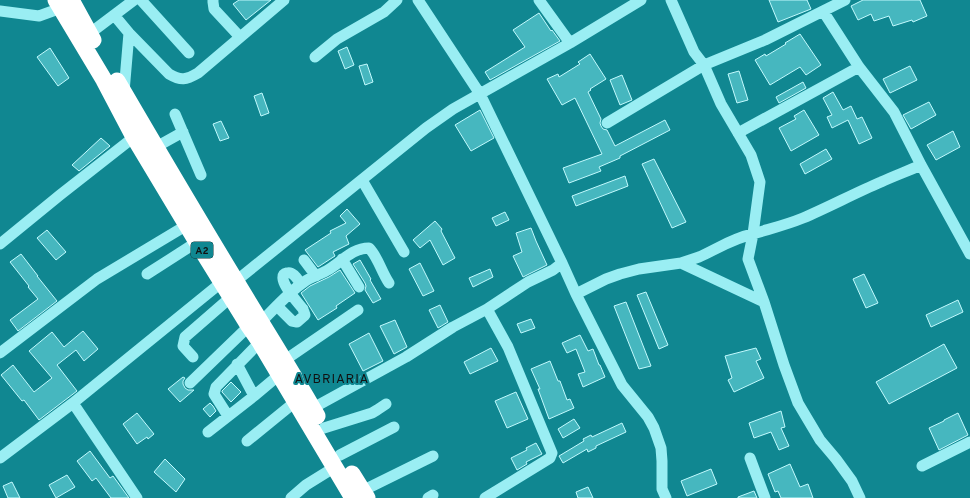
<svg xmlns="http://www.w3.org/2000/svg" width="970" height="498" font-family="Overpass,sans-serif">
<style>
.building{fill:#46b7bf;stroke:#c2fafe}
.lines{fill:none;stroke-linecap:round;stroke-linejoin:round}
.minor{stroke:#9aeef3;stroke-width:11}
.highway{stroke:#fff;stroke-width:17}
.labels{text-anchor:middle;stroke-width:4;stroke-linejoin:round;paint-order:stroke}
.shield{fill:#108791;stroke:#113437;stroke-width:1}
.shield-label{font-size:10px;font-weight:bold;fill:#111}
.quarter-label{font-size:13px;letter-spacing:1px;fill:#111;stroke:#108791}
</style>
<rect width="100%" height="100%" fill="#108791"/>
<path class="building" d="M239,0H271L246,20L233,4Z
M769,0H807L811,9L778,22Z
M863,0H920L927,16L913,22L912,20L893,26L889,16L874,21L871,14L858,20L851,6Z
M539,13L551,31L552,30L560,41L490,80L485,72L525,47L513,30Z
M800,34L821,65L806,75L800,67L770,85L755,60L765,54L766,56L786,44L785,43Z
M347,47L354,65L345,69L338,51Z
M50,48L69,78L58,86L37,57Z
M590,54L606,79L590,89L591,90L588,92L601,119L600,123L601,126L603,129L607,130L615,146L665,120L670,130L620,156V158L599,167L601,171L569,183L563,168L602,154L575,98L562,105L547,79L558,74L559,77L580,64L578,62Z
M367,64L373,82L365,85L359,66Z
M910,66L917,80L890,93L883,79Z
M739,71L748,100L737,103L728,74Z
M622,75L632,100L620,105L610,80Z
M803,82L806,88L779,103L776,97Z
M833,92L843,110L851,106L857,119L862,117L872,138L859,144L848,120L832,128L827,117L832,115L823,98Z
M262,93L269,113L261,116L254,96Z
M929,102L936,115L911,129L903,115Z
M480,110L494,138L471,151L455,125Z
M804,110L819,135L791,151L779,128L796,119L794,116Z
M221,121L229,138L220,141L213,124Z
M953,131L960,147L936,160L927,145Z
M101,138L110,146L79,171L72,165Z
M826,149L832,159L805,174L800,164Z
M654,159L686,222L672,228L642,164Z
M625,176L628,186L576,206L572,196Z
M347,209L360,224L346,236L349,244L333,252L335,256L318,267L305,250L331,233L330,231L346,223L340,216Z
M505,212L509,220L496,226L492,218Z
M435,221L442,229L441,231L455,258L443,265L430,240L420,248L413,240Z
M531,228L536,241L547,265L523,277L513,256L522,252L516,233Z
M47,230L66,252L56,260L37,238Z
M21,254L38,276H37L57,301L18,331L10,320L38,299L28,287L29,286L10,262Z
M360,260L371,279L370,280L381,299L373,303L365,290L366,286L365,283L353,264Z
M420,263L434,291L423,296L409,269Z
M490,269L493,277L473,287L469,278Z
M340,270L355,293L336,306L337,308L318,320L301,293L310,286L329,277Z
M864,274L878,303L866,308L853,279Z
M646,292L668,345L659,349L637,295Z
M958,300L963,312L931,327L926,315Z
M626,302L651,366L639,369L614,306Z
M440,305L448,322L438,328L429,310Z
M531,319L535,328L521,333L517,324Z
M395,320L407,347L394,354L380,326Z
M83,331L98,349L84,361L76,350L57,365L77,391L39,420L24,400L22,401L1,375L13,365L34,392L52,378L29,351L52,332L64,347Z
M369,333L383,361L363,371L349,344Z
M580,335L588,351L593,349L599,365H600L605,377L583,387L578,374L585,372L576,349L567,353L562,343Z
M944,344L957,368L889,404L876,382Z
M491,348L498,361L470,374L464,362Z
M756,348L761,359L756,361L764,378L734,392L728,380L732,378L725,356Z
M550,361L558,381H560L567,400L570,399L574,408L549,419L538,389H540L531,369Z
M183,377L185,378L183,381V384L185,388L188,390H194L180,402L168,389Z
M231,382L241,392L231,402L222,392V391Z
M516,392L528,419L507,428L495,401Z
M210,403L213,406L216,411L210,417L203,409Z
M781,411L785,427L781,428L789,446L779,450L771,432L754,438L749,423Z
M137,413L154,434L148,439L147,437L137,444L123,424Z
M958,413L968,435L939,450L929,428L944,421V420Z
M574,419L580,428L563,438L558,429Z
M622,423L626,432L596,446V448L588,452L587,449L563,463L559,456L584,441L583,439L591,435L592,437Z
M536,443L542,454L526,462L527,464L517,470L511,458L527,450L526,448Z
M90,451L110,478L113,476L129,498H111L96,478L92,481L77,461Z
M165,459L185,479L176,492L154,472Z
M790,464L800,487L808,484L813,498H781L778,491L775,492L768,474Z
M711,469L717,484L687,496L681,481Z
M67,475L75,487L56,498L49,485Z
M12,482L20,498H8L3,486Z
M588,487L593,498H578L576,492Z
M754,491L757,498H738V497Z"/>
<g class="lines">
<path class="minor" d="M141,0L189,53
M213,0V2L214,9L240,37
M418,0L480,94L562,263L576,294L622,385L648,417L654,428L661,448L662,461V489L666,498
M539,0L570,43
M671,0L694,52L704,65L765,40L845,0
M0,11L39,16L61,8
M823,11L859,67L894,112L921,165L970,254
M114,15L129,33L169,74C181,81 186,80 198,73L284,0
M89,34L134,0
M315,57L337,39L384,12L397,0
M124,92L129,33
M175,114L201,175
M607,123L704,65L721,104L751,155L760,182L753,234C733,238 717,249 699,257C693,259 687,261 681,263
M738,133L859,67
M156,147L183,132
M362,180L404,252
M0,244L60,195L134,137
M342,259L359,287
M304,260L316,276
M147,274L197,242
M236,281L426,128L453,109L570,43L641,0
M576,294L606,279L620,274L639,269L681,263L764,302
M277,306L292,321L297,322L305,315C305,314 303,310 303,309C299,304 273,276 287,273C293,271 298,280 301,284
M261,322C273,310 290,291 304,282C311,277 319,275 326,271C341,263 351,248 369,248C378,257 381,271 389,283
M0,353L97,279L187,225
M193,357L183,346L185,337L231,297
M285,360L358,310
M237,364L254,396
M190,383L249,326
M73,403L137,498
M313,408L406,357L453,327L487,309L528,282L553,270L562,263
M228,416L214,394L216,387L260,342
M324,428L372,413L377,410L386,404
M208,432L254,396L279,375
M247,441L295,402
M340,455L394,427
M0,458L73,403L222,282
M750,458L765,498
M922,466L970,442
M362,491L433,456
M291,498L306,485L335,467
M428,498L433,495
M485,498L550,458L552,453L508,347L487,309
M860,498L852,481L836,459L820,440L798,403L784,365L764,302L748,259L753,234C769,229 786,225 803,218C829,207 855,193 881,182C894,176 908,171 921,165"/>
<path class="highway" d="M56,0L104,80L134,137L197,242L249,326L260,342L353,498
M71,0L93,40
M117,81C156,148 195,214 235,280C262,325 291,370 317,416
M352,474L367,498"/>
</g>
<g class="labels">
<rect class="shield" x="191" y="242" width="22" height="16" rx="3"/>
<g class="shield-label">
<text x="202" y="254">A2</text>
</g>
<g class="quarter-label">
<text x="332" y="383">AVBRIARIA</text>
</g>
</g>
</svg>
